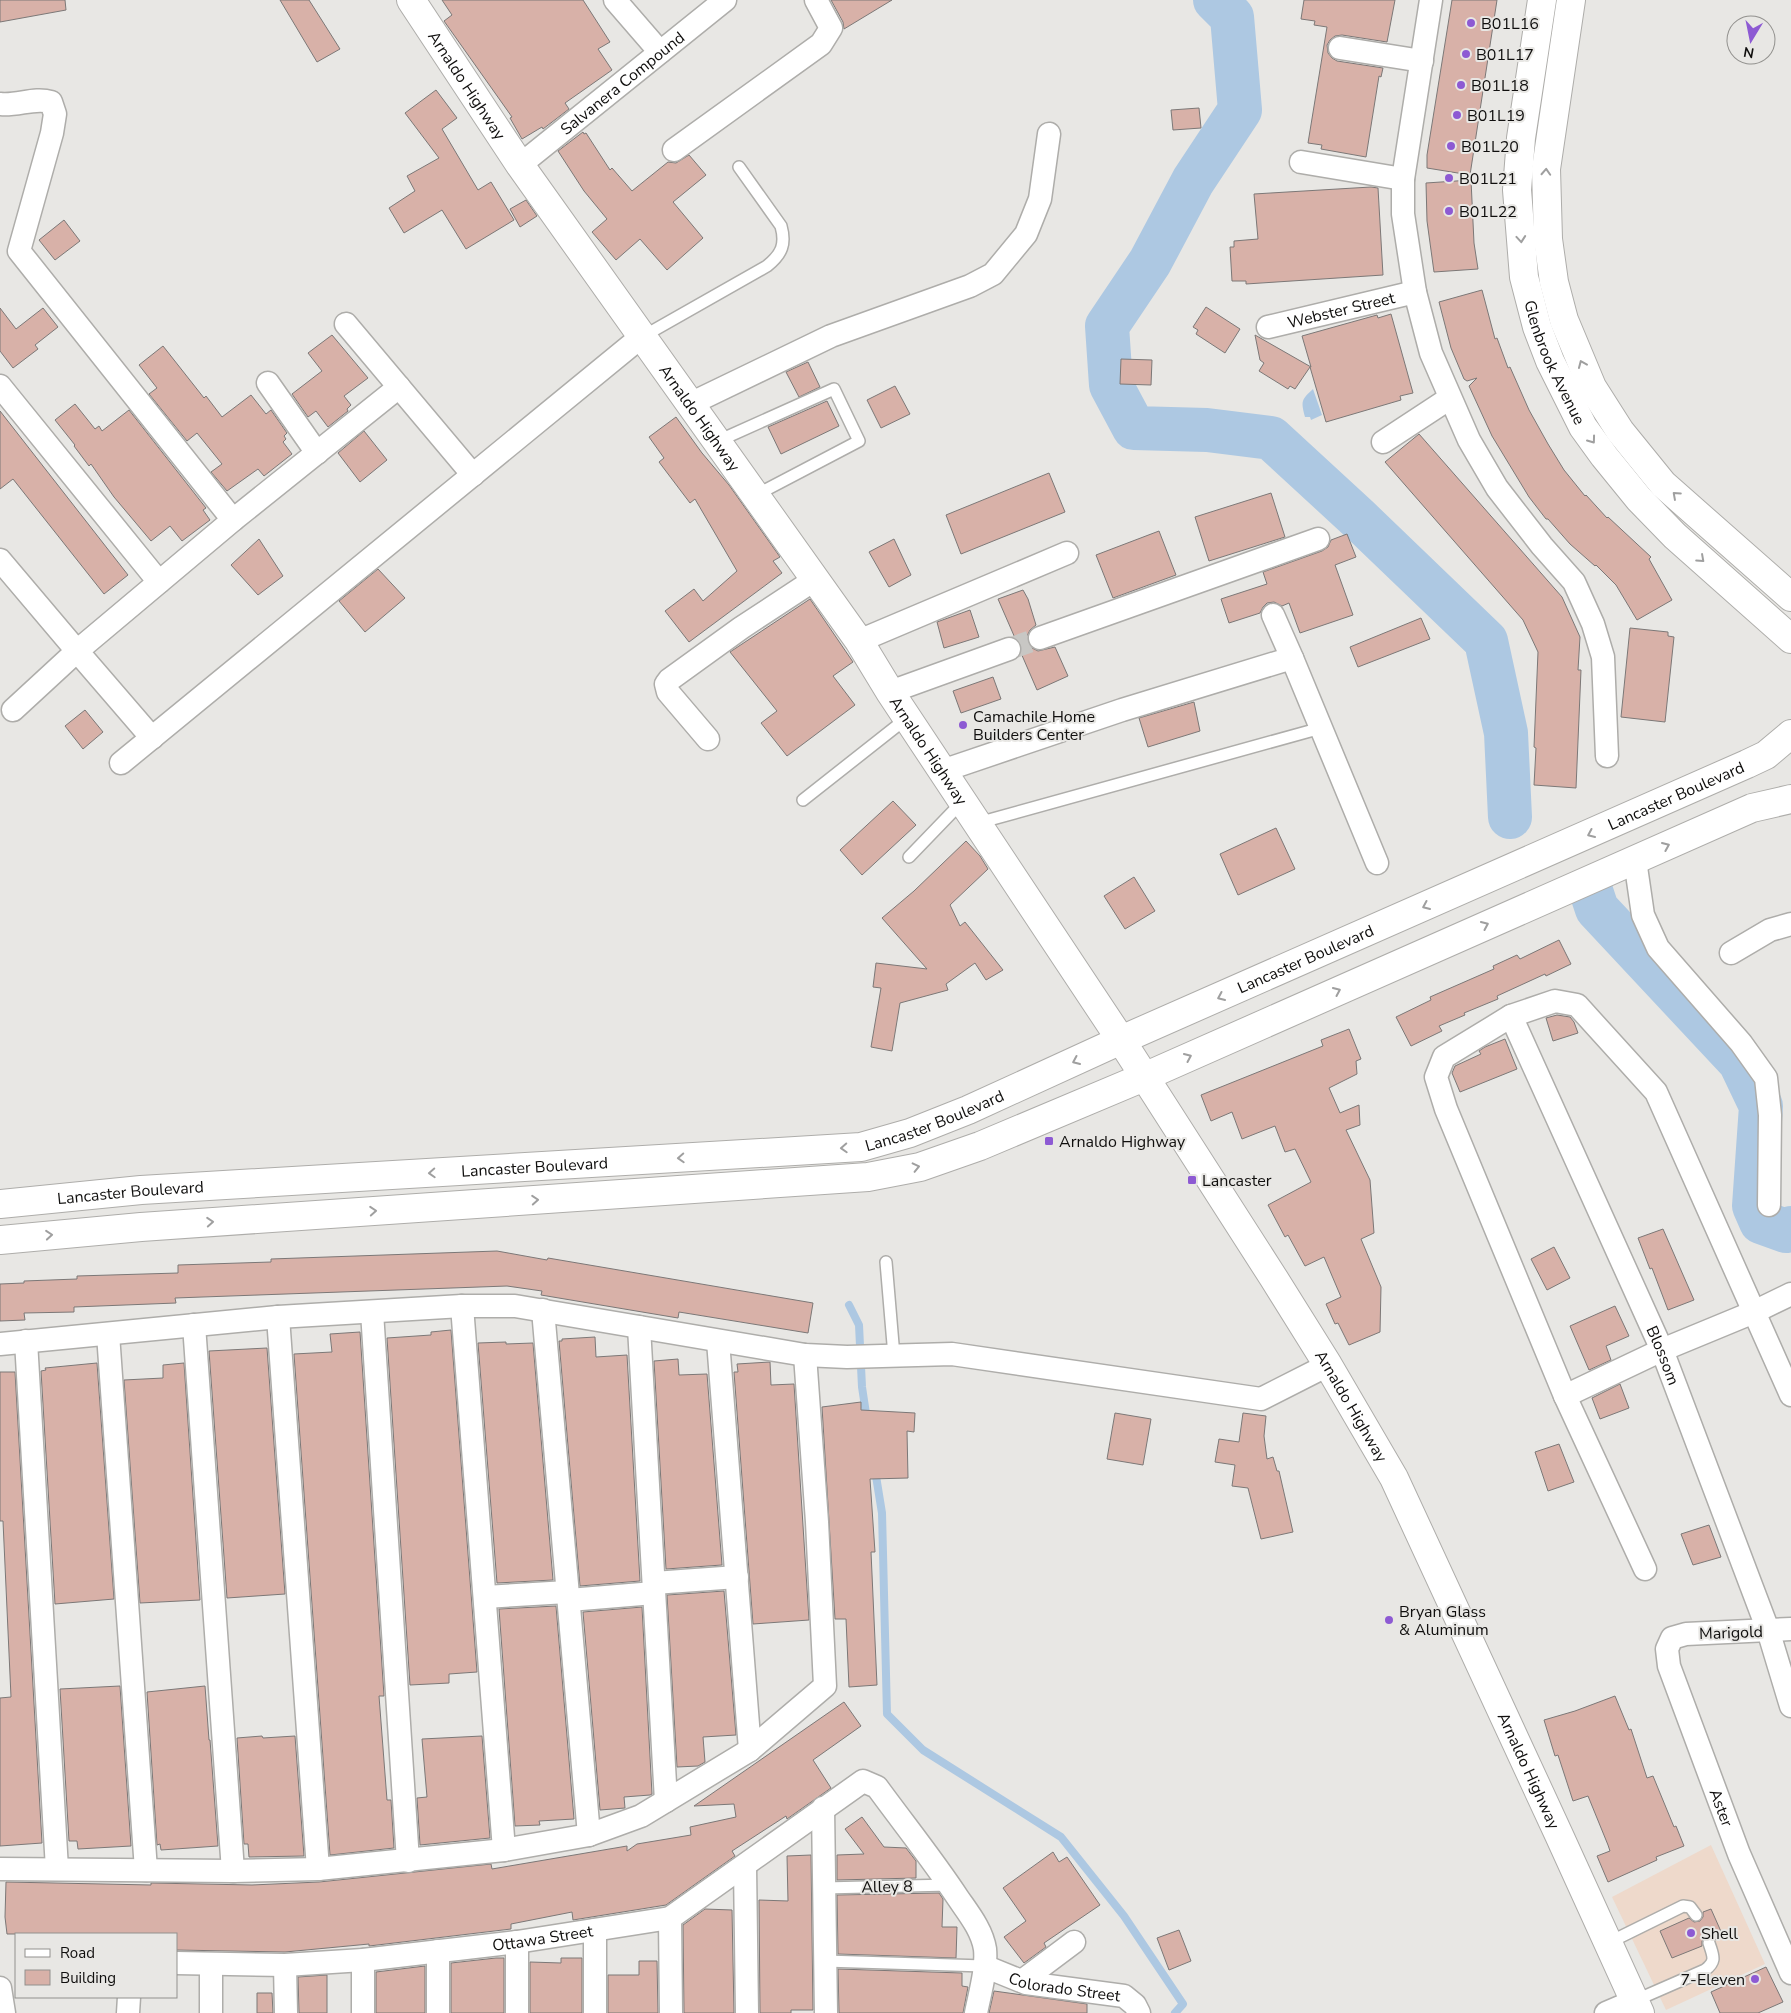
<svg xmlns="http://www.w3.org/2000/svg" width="1791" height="2013" font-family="'Nunito Sans',sans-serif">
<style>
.commercial{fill:#eed9cb}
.water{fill:#adc8e2}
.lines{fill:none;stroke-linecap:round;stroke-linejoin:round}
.stream{stroke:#adc8e2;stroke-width:8}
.river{stroke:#adc8e2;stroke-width:44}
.building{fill:#d8b1a8;stroke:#7c7877}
.minor-tunnel{stroke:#c8c7c4;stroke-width:22;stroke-dasharray:22 11;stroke-linecap:butt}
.service-casing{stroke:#aeadaa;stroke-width:14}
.minor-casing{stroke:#aeadaa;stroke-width:25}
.tertiary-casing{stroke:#aeadaa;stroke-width:30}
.secondary-casing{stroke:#aeadaa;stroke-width:30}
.service{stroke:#fff;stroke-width:11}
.minor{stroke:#fff;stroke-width:22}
.tertiary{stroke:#fff;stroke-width:28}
.secondary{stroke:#fff;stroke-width:28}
.oneway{stroke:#9f9f9f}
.poi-dot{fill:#8d5ad3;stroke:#e8e7e4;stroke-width:2}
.labels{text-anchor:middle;stroke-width:4;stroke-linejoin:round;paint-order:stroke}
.poi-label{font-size:16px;fill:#100f0e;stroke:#e8e7e4;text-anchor:start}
.street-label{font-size:16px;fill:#100f0e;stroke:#e8e7e4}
</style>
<rect width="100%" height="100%" fill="#e8e7e4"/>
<path class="commercial" d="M1711,1845L1765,1964L1666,2010L1612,1897Z"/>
<path class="water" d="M1313,389L1322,415L1311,420L1310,417H1305C1301,401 1301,400 1313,389Z"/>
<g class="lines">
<path class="stream" d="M849,1305L859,1325L862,1387L867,1420
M875,1470L882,1513L887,1714L923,1750L1061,1837L1124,1916L1183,2004L1175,2013"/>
<path class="river" d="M1215,0L1232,17L1240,110L1193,181L1150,262L1107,326L1111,385L1134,428L1207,430L1271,438L1359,519L1486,641L1506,733L1510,817
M1591,891L1597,909L1740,1062L1761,1106L1754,1206L1761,1222L1786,1231L1791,1228"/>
</g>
<path class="building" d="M0,0H65L66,10L0,22Z
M280,0H309L340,49L317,62Z
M442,0H583L610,42L598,49L612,70L565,103L569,109L543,129L542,127L522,139L510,118L512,117L444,21L452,15Z
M831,0H892L844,29L843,22Z
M1304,0H1395L1387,42L1342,35L1335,36L1330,40L1327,45L1328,53L1332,58L1337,61L1383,68L1381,77L1379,76L1366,157L1321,149L1322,145L1308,143L1327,27L1314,25L1315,21L1301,19Z
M1452,0H1497L1470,175L1427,168V155Z
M436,90L457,118L442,129L478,190L491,182L514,220L466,249L442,210L404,233L389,208L415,191L407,176L439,158L405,113Z
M1199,108L1201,128L1173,130L1171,110Z
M583,132L584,134L586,133L610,170L612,168L632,191L668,162L676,163L689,155L706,175L673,202L703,238L667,270L640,239L616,260L592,232L607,219L584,191L558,151Z
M1471,180L1474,243L1478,269L1434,272L1427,221L1426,183Z
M1371,187L1378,188L1383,275L1246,284V281H1232L1230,247H1234V241L1258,239L1254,194Z
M526,200L537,216L520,227L510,209Z
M64,220L80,241L55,260L39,240Z
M1482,290L1495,339L1497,338L1508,368L1510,367L1529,410L1548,444L1564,470L1585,496L1586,495L1607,518L1608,517L1651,557L1649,559L1672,600L1637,620L1616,585L1596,565L1595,566L1570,544L1548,519H1546L1529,497L1492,436L1469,386L1477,378L1467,381L1464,379L1451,348L1439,302Z
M1206,307L1240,329L1225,353L1196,334L1198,330L1193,327Z
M0,308L16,329L43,308L58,327L35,345L38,349L13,368L0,351Z
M1391,314L1413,393L1400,396L1401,400L1326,422L1310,367L1295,389L1290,386L1288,389L1259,371L1264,363L1260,360L1255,335L1311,367L1302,336L1377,315L1378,318Z
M332,335L368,378L344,396L351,405L347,409L348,411L328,427L316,411L308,417L292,394L322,371L308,353Z
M163,346L204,398L206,396L222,417L251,395L266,414L271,410L287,433L284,436L286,439L283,442L292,454L264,476L258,469L227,491L211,472L222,464L197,433L187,441L149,394L157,388L139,365Z
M1121,359L1152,360L1151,385L1120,384Z
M808,362L820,387L799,397L786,372Z
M895,386L910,414L881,428L867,400Z
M827,401L839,426L781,454L768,427Z
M75,404L95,429L99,426L102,431L129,410L206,508L203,510L210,520L182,541L170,526L151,541L114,497L91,464L89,466L74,446L75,445L55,420Z
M0,411L128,575L104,594L13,479L0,489Z
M676,417L702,453L729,485L780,557L773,561L782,573L689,642L665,611L694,589L703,601L737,571L695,499L690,503L659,462L664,458L649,437Z
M364,431L387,460L360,482L338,453Z
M1419,434L1562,597L1580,637L1578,670H1581L1576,788L1534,785L1536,748L1534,747L1538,652L1523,620L1385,462Z
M1049,473L1065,512L961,554L946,515Z
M1271,493L1285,537L1209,561L1195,517Z
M1159,531L1176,575L1113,598L1096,555Z
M1347,534L1356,557L1335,565L1353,615L1300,633L1289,603L1282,606L1274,602L1267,603L1263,607L1260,613L1229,623L1221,599L1267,584L1263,572L1322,551L1328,547L1331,540Z
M259,539L283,576L258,595L231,565Z
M894,539L911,575L889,587L869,552Z
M378,569L405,598L365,632L339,601Z
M1023,590L1028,599L1036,625L1030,630L1027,636L1028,643L1032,648L1038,651L1055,647L1068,676L1037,690L1021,653V644L1015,638L998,599Z
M810,599L853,662L833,676L855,705L787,756L761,723L777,711L730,652Z
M970,610L979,637L944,648L937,622Z
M1421,618L1430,639L1358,667L1350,647Z
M1630,628L1668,632V636L1674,637L1665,722L1621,717Z
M993,677L1001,699L961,713L953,691Z
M1194,702L1200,731L1148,747L1139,718Z
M85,710L103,732L83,749L65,726Z
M893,801L916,825L862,875L840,850Z
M1276,828L1295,869L1238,895L1220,854Z
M966,841L980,856L988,869L950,905L960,926L965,922L1003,970L986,980L975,963L946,984L948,990L900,1003L892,1051L871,1047L881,988L873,987L876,963L927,969L882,918L914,891Z
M1134,877L1155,911L1125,929L1104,896Z
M1559,940L1571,964L1546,976L1545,974L1497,996L1498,999L1464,1013L1465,1015L1439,1026L1442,1031L1411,1046L1396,1017L1431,1000L1430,997L1494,969L1493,966L1517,955L1520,959Z
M1557,1015L1570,1017L1574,1022L1578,1033L1553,1041L1546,1018Z
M1349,1029L1361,1059L1356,1061L1357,1074L1329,1088L1340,1113L1359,1105L1360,1125L1346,1130L1370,1180L1374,1233L1361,1239L1381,1287L1380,1332L1349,1345L1338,1323L1335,1324L1326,1304L1341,1297L1324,1257L1305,1266L1288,1235L1285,1237L1268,1205L1311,1182L1295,1149L1285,1152L1275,1126L1242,1139L1232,1112L1211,1121L1201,1095L1323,1046L1321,1040Z
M1505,1039L1517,1069L1460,1092L1452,1073L1455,1066L1481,1054L1479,1051L1485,1047Z
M1663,1229L1694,1300L1668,1310L1652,1268L1650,1269L1638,1238Z
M1554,1247L1570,1278L1547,1290L1531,1259Z
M497,1251L547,1260L548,1258L813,1303L808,1333L679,1312L678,1318L541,1295L542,1291L507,1286L175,1298L176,1303L74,1307V1312L24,1313L25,1320L0,1321V1284L24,1283V1281L77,1279V1276L178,1273V1265L271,1262V1259Z
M1615,1306L1629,1336L1606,1346L1611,1360L1589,1370L1570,1326Z
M451,1330L477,1672L449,1674V1683L410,1685L387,1338L431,1335V1332Z
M360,1332L384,1696H379L387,1800H391L394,1848L330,1855L294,1354L332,1352L330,1334Z
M595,1337L596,1357L627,1355L640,1581L580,1586L559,1341H562V1339Z
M506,1342V1344L533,1343L553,1580L497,1583L478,1343Z
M267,1348L285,1594L227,1598L209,1351Z
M678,1359L679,1375L707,1374L722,1565L666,1569L654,1361Z
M770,1362L771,1385L794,1384L809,1620L753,1624L734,1372H738L737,1364Z
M97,1363L114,1599L55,1604L41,1371L46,1370L45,1368Z
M184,1363L200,1600L140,1603L124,1380L163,1378V1365Z
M0,1372H15L42,1843L0,1846V1698L11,1697L3,1521H0Z
M1620,1384L1629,1408L1600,1419L1592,1398Z
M861,1402V1410L915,1413L914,1432L907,1431L908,1478L870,1479L875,1552H871L877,1685L849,1687L846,1619H835L822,1407Z
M1115,1413L1151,1419L1143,1465L1107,1459Z
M1243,1413L1266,1416L1264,1436L1267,1459L1273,1457L1277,1471H1279L1293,1532L1261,1539L1248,1488L1232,1486L1235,1465L1215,1462L1219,1439L1239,1442Z
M1559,1444L1574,1482L1548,1491L1535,1452Z
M1709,1525L1721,1557L1693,1565L1681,1534Z
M724,1591L736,1735L703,1737L705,1762L698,1766L677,1767L667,1595Z
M556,1606L574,1819L539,1821L540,1825L515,1826L499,1609Z
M642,1607L652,1794L650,1795L624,1797L625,1808L600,1810L583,1612Z
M120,1686L131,1846L78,1849L77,1841H69L60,1689Z
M205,1686L209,1740H210L218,1846L161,1850L160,1844L157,1845L147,1692Z
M1615,1696L1629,1730L1631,1729L1647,1778L1653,1776L1674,1827L1676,1826L1684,1846L1656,1857L1657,1860L1608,1882L1597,1856L1610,1851L1608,1845L1588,1796L1573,1801L1558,1755L1555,1756L1544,1720L1575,1711Z
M844,1702L861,1726L813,1760L831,1788L787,1819L786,1816L732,1851L735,1856L666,1905L573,1920L572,1912L511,1924V1929L369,1946V1944L285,1952L176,1950V1934H7L5,1917L6,1882L151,1885V1883L252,1885L319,1882L491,1864L492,1869L627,1846V1851L637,1844L691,1835L690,1827L736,1817L734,1804L694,1806Z
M262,1736L263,1738L295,1736L304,1856L249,1857L248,1844H244L237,1738Z
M482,1736L490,1838L420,1845L417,1798L427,1797L422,1739Z
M862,1817L884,1847L906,1848L916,1861V1878L837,1880V1855L864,1854L845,1829Z
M1053,1852L1059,1862L1067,1857L1100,1905L1044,1943L1046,1947L1024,1963L1004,1937L1026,1921L1003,1888Z
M811,1855L813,2010H791V2013H760L759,1900L788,1901L787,1856Z
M939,1893L943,1899L942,1927H957L956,1958L838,1954L837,1895Z
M705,1909L732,1910L734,2013H684L683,1925Z
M1711,1909L1723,1936L1716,1940L1711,1936H1706L1702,1941V1946L1672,1958L1660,1931L1689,1918L1694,1922L1700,1921L1703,1917V1912Z
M1179,1930L1191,1961L1169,1970L1157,1938Z
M496,1958H504V2013H451V1963Z
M561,1958H582V2013H530V1962L561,1963Z
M639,1961H657L658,2013H608V1975H639Z
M425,1966V2013H376V1972Z
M1766,1967L1783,2002L1758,2013H1720L1711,1992Z
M838,1969L962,1973V1986L968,1987L963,2013H839Z
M327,1975V2013H299L298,1977Z
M994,1991L1087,2004V2013H989Z
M257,1993H272L273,2013H257Z"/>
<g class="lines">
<path class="minor-tunnel" d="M1009,649L1040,638"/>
<defs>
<path id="service" d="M642,337L767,266C782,254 786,244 781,226L739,167
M718,441L834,389L859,441L756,495
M803,800L907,718
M978,823L1321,728
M909,857L963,801
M886,1262L894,1356
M824,1888L949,1885
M1608,1943L1683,1906L1690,1907L1696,1915
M825,1961L984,1966
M1634,2001L1705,1970C1717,1961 1713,1956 1709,1943"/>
<g id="minor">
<path d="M615,0L660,52"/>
<path d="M1431,0L1403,179V214L1415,292L1431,353L1469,440L1497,488L1542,546L1574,582L1593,624L1603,657L1607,756"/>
<path d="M1340,48L1422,61"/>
<path d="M0,104C18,106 34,97 51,102L55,114L52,133L19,251L233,520"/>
<path d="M674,150L821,44L831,28L816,0"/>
<path d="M1301,162L1403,179"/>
<path id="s1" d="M520,165L725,0"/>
<path d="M346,324L473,475"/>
<path id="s2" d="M1268,327L1415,292"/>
<path d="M268,383L317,453"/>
<path d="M0,386L159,582"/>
<path d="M690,404L831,336L970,286L993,274L1026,234L1040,199L1049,134"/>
<path d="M1383,442L1450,398"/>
<path d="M0,560L77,651L13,710"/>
<path d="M1273,615L1292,658"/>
<path d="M1040,638L1318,539"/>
<path d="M859,641L1067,553"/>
<path d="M890,692L1009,649"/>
<path d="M152,738L77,651L233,520L399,387"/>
<path d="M708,739L668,692L666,684L669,680L741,628L814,580"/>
<path d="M121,763L641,337"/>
<path d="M942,771L1122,710L1292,658L1377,863"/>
<path d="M1635,860L1643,915L1658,948L1741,1043L1766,1078L1770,1115L1769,1205"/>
<path d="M1731,953L1770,930L1791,924"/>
<path id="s3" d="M1511,1016L1662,1350L1768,1630L1791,1706"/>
<path d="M462,1306L504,1850"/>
<path d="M543,1310L589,1835"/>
<path d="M372,1312L408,1861"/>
<path d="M278,1317L318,1869"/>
<path d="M194,1325L233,1871"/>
<path d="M639,1327L666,1801"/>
<path d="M108,1334L146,1870"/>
<path d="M26,1341L57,1869"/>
<path d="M718,1341L750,1750"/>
<path d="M0,1344L278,1317L462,1306H515L805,1355L847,1357L952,1354L1261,1399L1328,1365"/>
<path d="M1565,1396L1662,1350L1754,1312L1791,1294"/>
<path d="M1645,1569L1565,1396L1446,1109L1436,1077L1444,1057L1511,1016L1555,1001L1577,1005L1656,1092L1791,1395"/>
<path d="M654,1583L737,1577"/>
<path d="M485,1597L567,1592"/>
<path d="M569,1600L654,1593"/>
<path id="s4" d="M1791,1629L1686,1634L1672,1638L1667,1649L1669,1666L1739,1854L1791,1973"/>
<path d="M823,1808L826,2013"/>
<path d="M745,1866L747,2013"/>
<path d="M0,1869L233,1871L318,1869L504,1850L589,1835L641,1816L750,1750L825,1686L817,1522L805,1355"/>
<path d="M670,1918L671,2013"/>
<path d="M595,1930V2013"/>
<path d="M517,1942V2013"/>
<path d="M363,1960V2013"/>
<path id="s5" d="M176,1963L285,1965L363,1960L517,1942L670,1918L863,1781L877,1787C904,1824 933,1860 958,1898C969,1914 982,1930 985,1949C987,1969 980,1993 976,2013"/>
<path d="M285,1965L286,2013"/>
<path id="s6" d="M984,1966L1026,1983L1124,1996L1135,2005L1139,2013"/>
<path d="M1022,1981L1074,1942"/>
<path d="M0,1988L4,2013"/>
<path d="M128,2013L129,1997"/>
<path d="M211,2013V1964"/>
<path d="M438,2013V1951"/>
<path d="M1606,2013L1634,2001"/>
</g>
<g id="tertiary">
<path id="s7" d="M1542,0L1521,138L1517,190L1524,277L1537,327L1550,361L1583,427L1604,456L1639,499L1675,536L1791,639"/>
<path d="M1571,0L1546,169L1548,239L1554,282L1564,320L1592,387L1620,431L1663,484L1791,597"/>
</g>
<g id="secondary">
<path id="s8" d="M411,0L520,165L859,641L890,692L1121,1040L1273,1277L1328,1365L1394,1478L1559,1835L1640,2013"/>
<path id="s9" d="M0,1204L141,1190L861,1147L910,1133L968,1110L1121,1040L1747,764L1766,755L1791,734"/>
<path d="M0,1240L141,1227L868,1177L920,1167L980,1146L1144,1077L1752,808L1791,799"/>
</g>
</defs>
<use href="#service" class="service-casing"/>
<use href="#minor" class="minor-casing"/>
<use href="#tertiary" class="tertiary-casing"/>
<use href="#secondary" class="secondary-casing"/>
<use href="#service" class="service"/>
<use href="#minor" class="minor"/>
<use href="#tertiary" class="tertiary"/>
<use href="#secondary" class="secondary"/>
</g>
<defs><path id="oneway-chevron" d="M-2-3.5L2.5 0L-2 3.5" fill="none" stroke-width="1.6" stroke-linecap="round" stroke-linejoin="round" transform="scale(1.25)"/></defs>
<g class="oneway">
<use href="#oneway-chevron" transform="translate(1546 172) rotate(-87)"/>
<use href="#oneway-chevron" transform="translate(1521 239) rotate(85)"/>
<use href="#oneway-chevron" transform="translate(1582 364) rotate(-113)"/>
<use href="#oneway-chevron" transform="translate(1592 440) rotate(54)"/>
<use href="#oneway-chevron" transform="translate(1676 495) rotate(-138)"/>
<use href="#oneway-chevron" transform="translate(1701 559) rotate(42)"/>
<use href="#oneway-chevron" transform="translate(1591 834) rotate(156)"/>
<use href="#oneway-chevron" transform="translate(1666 846) rotate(-23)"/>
<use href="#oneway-chevron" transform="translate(1426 906) rotate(156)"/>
<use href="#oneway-chevron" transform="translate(1485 925) rotate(-24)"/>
<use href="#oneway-chevron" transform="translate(1337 991) rotate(-24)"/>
<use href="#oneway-chevron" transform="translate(1221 997) rotate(156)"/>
<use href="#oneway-chevron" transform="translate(1188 1057) rotate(-24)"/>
<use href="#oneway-chevron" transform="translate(1076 1061) rotate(156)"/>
<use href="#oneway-chevron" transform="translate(844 1148) rotate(177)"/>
<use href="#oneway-chevron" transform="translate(681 1158) rotate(177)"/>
<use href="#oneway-chevron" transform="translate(916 1167) rotate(-13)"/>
<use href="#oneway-chevron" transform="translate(432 1173) rotate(177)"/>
<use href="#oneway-chevron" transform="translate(535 1200) rotate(-4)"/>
<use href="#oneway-chevron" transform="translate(373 1211) rotate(-4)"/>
<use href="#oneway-chevron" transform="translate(210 1222) rotate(-4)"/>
<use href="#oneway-chevron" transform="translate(49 1235) rotate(-5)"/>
</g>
<g class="poi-dot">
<circle cx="1471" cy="23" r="5"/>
<circle cx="1466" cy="54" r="5"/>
<circle cx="1461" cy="85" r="5"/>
<circle cx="1457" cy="115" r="5"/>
<circle cx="1451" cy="146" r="5"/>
<circle cx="1449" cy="178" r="5"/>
<circle cx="1449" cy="211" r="5"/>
<circle cx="963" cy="725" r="5"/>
<rect x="1044" y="1136" width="10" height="10" rx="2.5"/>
<rect x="1187" y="1175" width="10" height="10" rx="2.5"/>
<circle cx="1389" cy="1620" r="5"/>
<circle cx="1691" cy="1933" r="5"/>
<circle cx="1755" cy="1979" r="5"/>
</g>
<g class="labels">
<g class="poi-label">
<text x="1481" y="29">B01L16</text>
<text x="1476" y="60">B01L17</text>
<text x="1471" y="91">B01L18</text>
<text x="1467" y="121">B01L19</text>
<text x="1461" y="152">B01L20</text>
<text x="1459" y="184">B01L21</text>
<text x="1459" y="217">B01L22</text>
<text x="973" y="722">Camachile Home<tspan x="973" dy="18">Builders Center</tspan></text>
<text x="1059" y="1147">Arnaldo Highway</text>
<text x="1202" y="1186">Lancaster</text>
<text x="1399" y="1617">Bryan Glass<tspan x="1399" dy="18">&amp; Aluminum</tspan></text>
<text x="1701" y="1939">Shell</text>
<text x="1745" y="1985" text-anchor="end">7-Eleven</text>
</g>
<g class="street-label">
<text dy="6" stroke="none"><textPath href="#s1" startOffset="131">Salvanera Compound</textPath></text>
<text dy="6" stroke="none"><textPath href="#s8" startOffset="102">Arnaldo Highway</textPath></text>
<text dy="6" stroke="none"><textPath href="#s2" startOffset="75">Webster Street</textPath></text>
<text dy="6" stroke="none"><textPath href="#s7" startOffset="370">Glenbrook Avenue</textPath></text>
<text dy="6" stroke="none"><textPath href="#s8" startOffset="508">Arnaldo Highway</textPath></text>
<text dy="6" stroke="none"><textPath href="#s8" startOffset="912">Arnaldo Highway</textPath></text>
<text dy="6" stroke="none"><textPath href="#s9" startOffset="1751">Lancaster Boulevard</textPath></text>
<text dy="6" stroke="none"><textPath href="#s9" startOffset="1346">Lancaster Boulevard</textPath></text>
<text dy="6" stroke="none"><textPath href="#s9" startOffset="941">Lancaster Boulevard</textPath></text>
<text dy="6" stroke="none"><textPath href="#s9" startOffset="536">Lancaster Boulevard</textPath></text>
<text dy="6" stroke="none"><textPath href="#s9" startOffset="131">Lancaster Boulevard</textPath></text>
<text dy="6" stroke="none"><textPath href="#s3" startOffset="372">Blossom</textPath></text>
<text dy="6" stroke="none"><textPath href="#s8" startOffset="1692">Arnaldo Highway</textPath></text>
<text transform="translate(1731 1632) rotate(-2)" y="6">Marigold</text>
<text dy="6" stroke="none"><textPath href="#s8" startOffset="2098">Arnaldo Highway</textPath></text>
<text dy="6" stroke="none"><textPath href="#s4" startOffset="300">Aster</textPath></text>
<text transform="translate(887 1886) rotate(-1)" y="6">Alley 8</text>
<text dy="6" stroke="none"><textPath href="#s5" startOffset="368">Ottawa Street</textPath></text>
<text dy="6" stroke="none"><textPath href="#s6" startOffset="84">Colorado Street</textPath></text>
</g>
</g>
<rect x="15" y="1933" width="162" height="65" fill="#e8e7e4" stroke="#92918e"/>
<rect x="25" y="1949" width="25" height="8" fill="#ffffff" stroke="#92918e"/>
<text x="60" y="1958" font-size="15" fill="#100f0e">Road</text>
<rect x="25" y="1970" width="25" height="15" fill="#d8b1a8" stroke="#92918e"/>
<text x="60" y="1983" font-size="15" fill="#100f0e">Building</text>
<g transform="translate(1751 40) rotate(190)"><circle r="24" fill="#e8e7e4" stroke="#92918e"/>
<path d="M0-4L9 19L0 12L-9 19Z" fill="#8d5ad3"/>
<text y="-8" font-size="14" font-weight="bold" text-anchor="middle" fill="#100f0e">N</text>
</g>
</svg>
